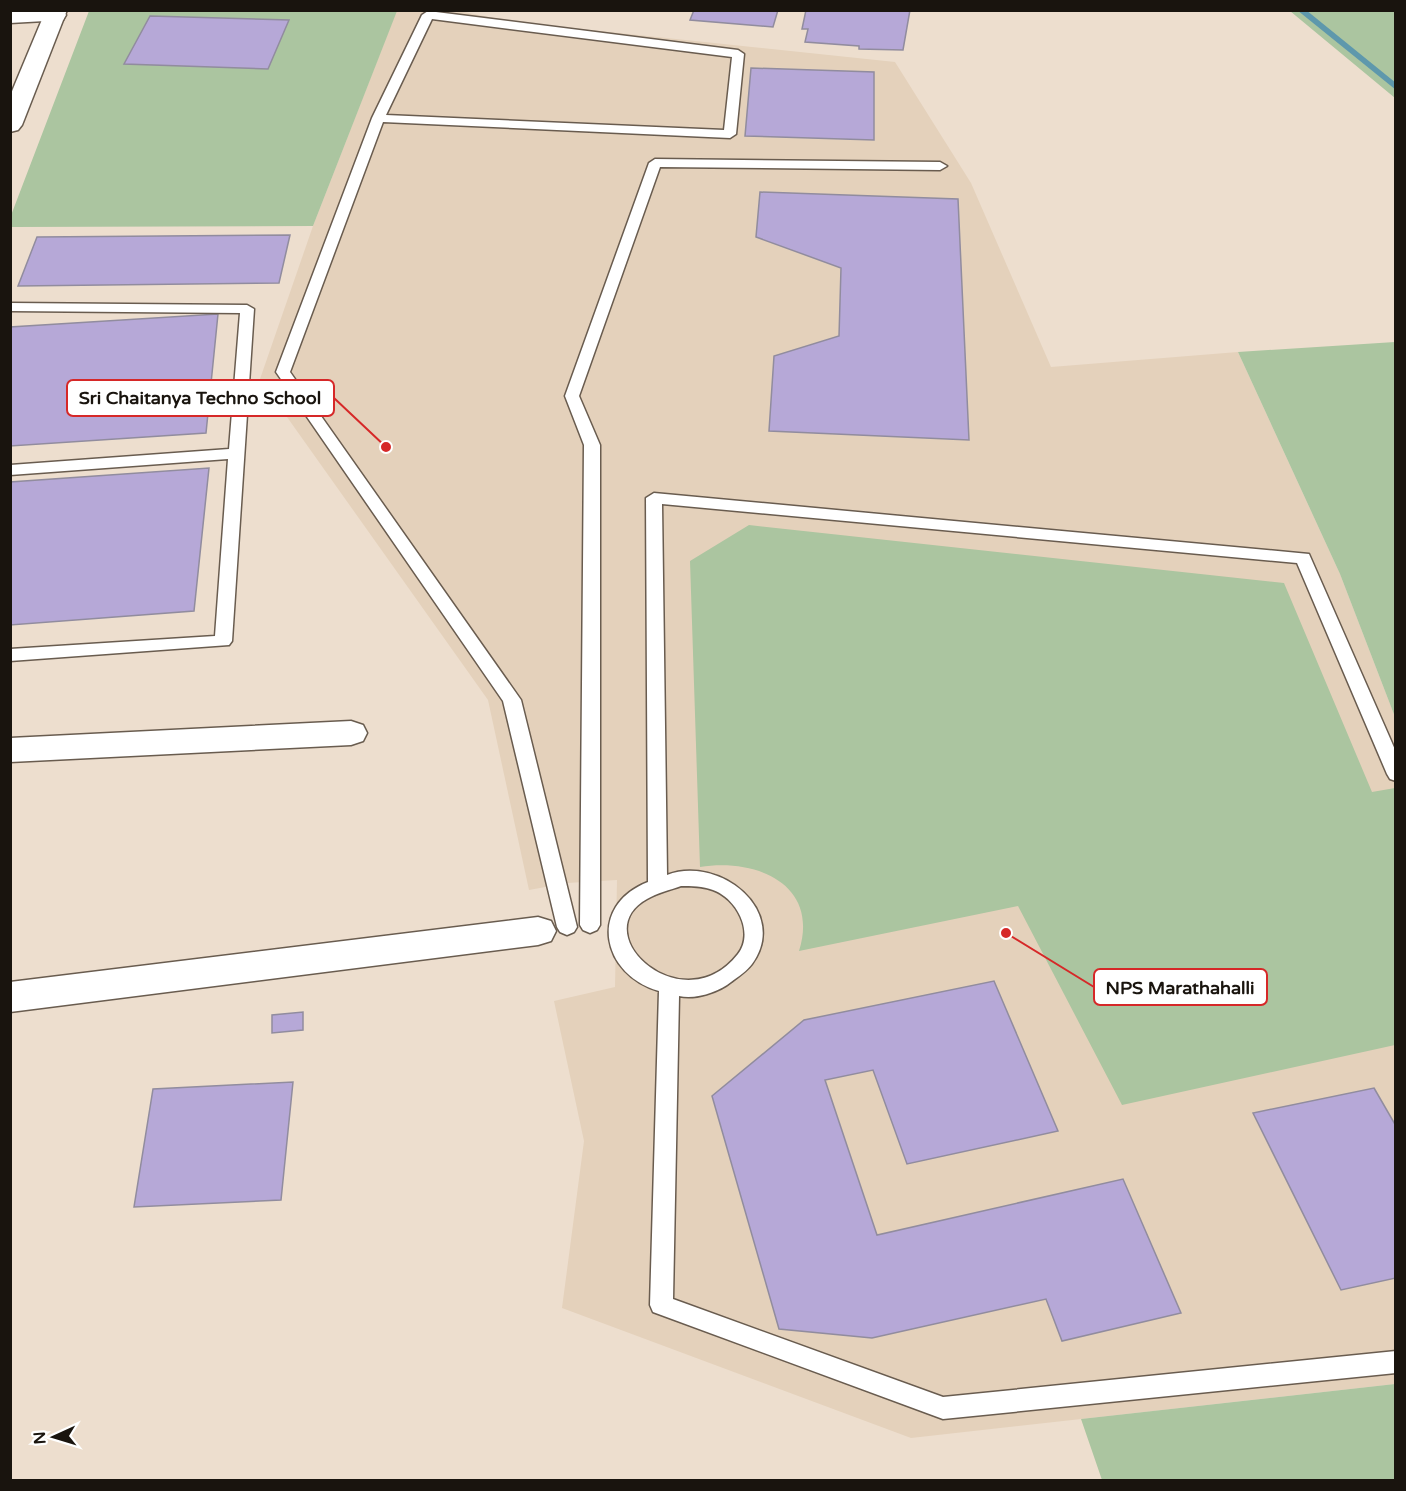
<svg xmlns="http://www.w3.org/2000/svg" width="1406" height="1491" font-family="'Varela Round',sans-serif">
<style>
.built{fill:#e4d1bb}
.green{fill:#abc5a0}
.lines{fill:none;stroke-linecap:round;stroke-linejoin:round}
.stream{fill:#5e98ac;fill-rule:evenodd}
.building{fill:#b6a8d7;stroke:#918c9e;stroke-width:1.5}
.lane-casing{stroke:#695c4f;stroke-width:3}
.street-casing{stroke:#695c4f;stroke-width:3}
.secondary-casing{stroke:#695c4f;stroke-width:3}
.lane{fill:#fff;fill-rule:evenodd}
.street{fill:#fff;fill-rule:evenodd}
.secondary{fill:#fff;fill-rule:evenodd}
.leader{fill:none;stroke:#d62828;stroke-width:2}
.callout-dot{fill:#d62828;stroke:#fff;stroke-width:2}
.callout{fill:#fff;stroke:#d62828;stroke-width:2}
.callout-label{font-size:18px;text-anchor:middle;font-weight:bold;fill:#19140e}
</style>
<rect width="100%" height="100%" fill="#eddece"/>
<path class="built" d="M397,10L459,11L514,22L895,62L971,183L1051,367L1238,352L1340,574L1395,717V1384L911,1438L562,1308L584,1141L554,1001L615,987L617,880L567,883L529,890L488,700L260,379L313,226Z"/>
<path class="green" d="M89,11H397L313,226L11,227L10,218Z
M1290,11H1395V98Z
M1395,342H1396L1395,717L1340,574L1238,352Z
M749,525L1284,583L1372,792L1395,788V1045L1122,1105L1018,906L799,951C820,884 756,858 700,867L690,561Z
M1395,1384V1480H1102L1081,1419Z"/>
<g class="lines">
<path class="stream" d="M1297,10H1306L1396,83V90Z"/>
</g>
<path class="building" d="M694,10H778L773,27L690,20Z
M806,10H910L903,50L859,49V46L805,42L808,29H802Z
M150,16L289,20L268,69L124,64Z
M751,68L874,72V140L745,136Z
M760,192L958,199L969,440L769,431L774,356L839,336L841,268L756,237Z
M290,235L279,283L18,286L37,237Z
M218,314L206,433L10,446V327Z
M209,468L194,611L10,625V482Z
M994,981L1058,1131L907,1164L873,1070L825,1080L877,1235L1123,1179L1181,1313L1062,1341L1046,1299L872,1338L779,1329L712,1096L804,1020Z
M303,1012V1030L272,1033V1015Z
M293,1082L281,1200L134,1207L153,1089Z
M1374,1088L1396,1126V1278L1341,1290L1253,1113Z"/>
<g class="lines">
<defs>
<path id="lane" d="M428,11L738,50L744,54L736,134L730,138L383,122L290,372L521,700L577,927L574,932L567,935L560,932L557,927L503,701L276,372L372,118L422,15ZM432,19L732,57L724,130L386,115Z
M655,159L940,162L947,166L940,170L660,167L579,396L600,445V925L597,930L590,933L583,930L580,925L584,445L565,396L649,163Z
M10,303L247,305L254,309L232,641L229,645L10,661V649L215,636L228,459L10,475V465L229,449L240,313L10,311Z
M654,493L1309,554L1396,752V781L1390,779L1387,774L1297,563L662,504L667,875C719,855 790,911 752,964C747,971 738,977 731,982C719,992 695,1000 679,996L673,1299L943,1397L1396,1351V1373L943,1419L653,1312L650,1305L659,991C602,975 587,906 648,882L646,498ZM681,886C691,886 703,886 713,890C736,898 755,932 738,954C683,1024 584,934 647,899C657,893 670,890 681,886Z"/>
<path id="street" d="M63,10L66,15L63,20L10,23V11Z
M351,721L363,725L367,733L363,741L351,745L10,762V738Z
M538,917L551,921L556,931L551,941L538,945L10,1012V982Z"/>
<path id="secondary" d="M46,10H67L22,125L18,130L10,132V96Z"/>
</defs>
<use href="#lane" class="lane-casing"/>
<use href="#street" class="street-casing"/>
<use href="#secondary" class="secondary-casing"/>
<use href="#lane" class="lane"/>
<use href="#street" class="street"/>
<use href="#secondary" class="secondary"/>
</g>
<path class="leader" d="M386 447L334 398M1006 933L1094 987"/>
<g class="callout-dot">
<circle cx="386" cy="447" r="6"/>
<circle cx="1006" cy="933" r="6"/>
</g>
<g class="callout">
<rect x="67" y="380" width="267" height="36" rx="6"/>
<rect x="1094" y="969" width="173" height="36" rx="6"/>
</g>
<g class="callout-label">
<text x="200" y="404">Sri Chaitanya Techno School</text>
<text x="1180" y="994">NPS Marathahalli</text>
</g>
<rect width="1406" height="1491" fill="none" stroke="#19140e" stroke-width="24"/>
<g transform="translate(54 1437) rotate(266)" stroke="#ffffff" stroke-width="4.5" paint-order="stroke">
<path d="M0-4.5L10 22L0 15L-10 22Z" fill="#19140e"/>
<text y="-9" font-size="16" font-weight="bold" text-anchor="middle" fill="#19140e">N</text>
</g>
</svg>
